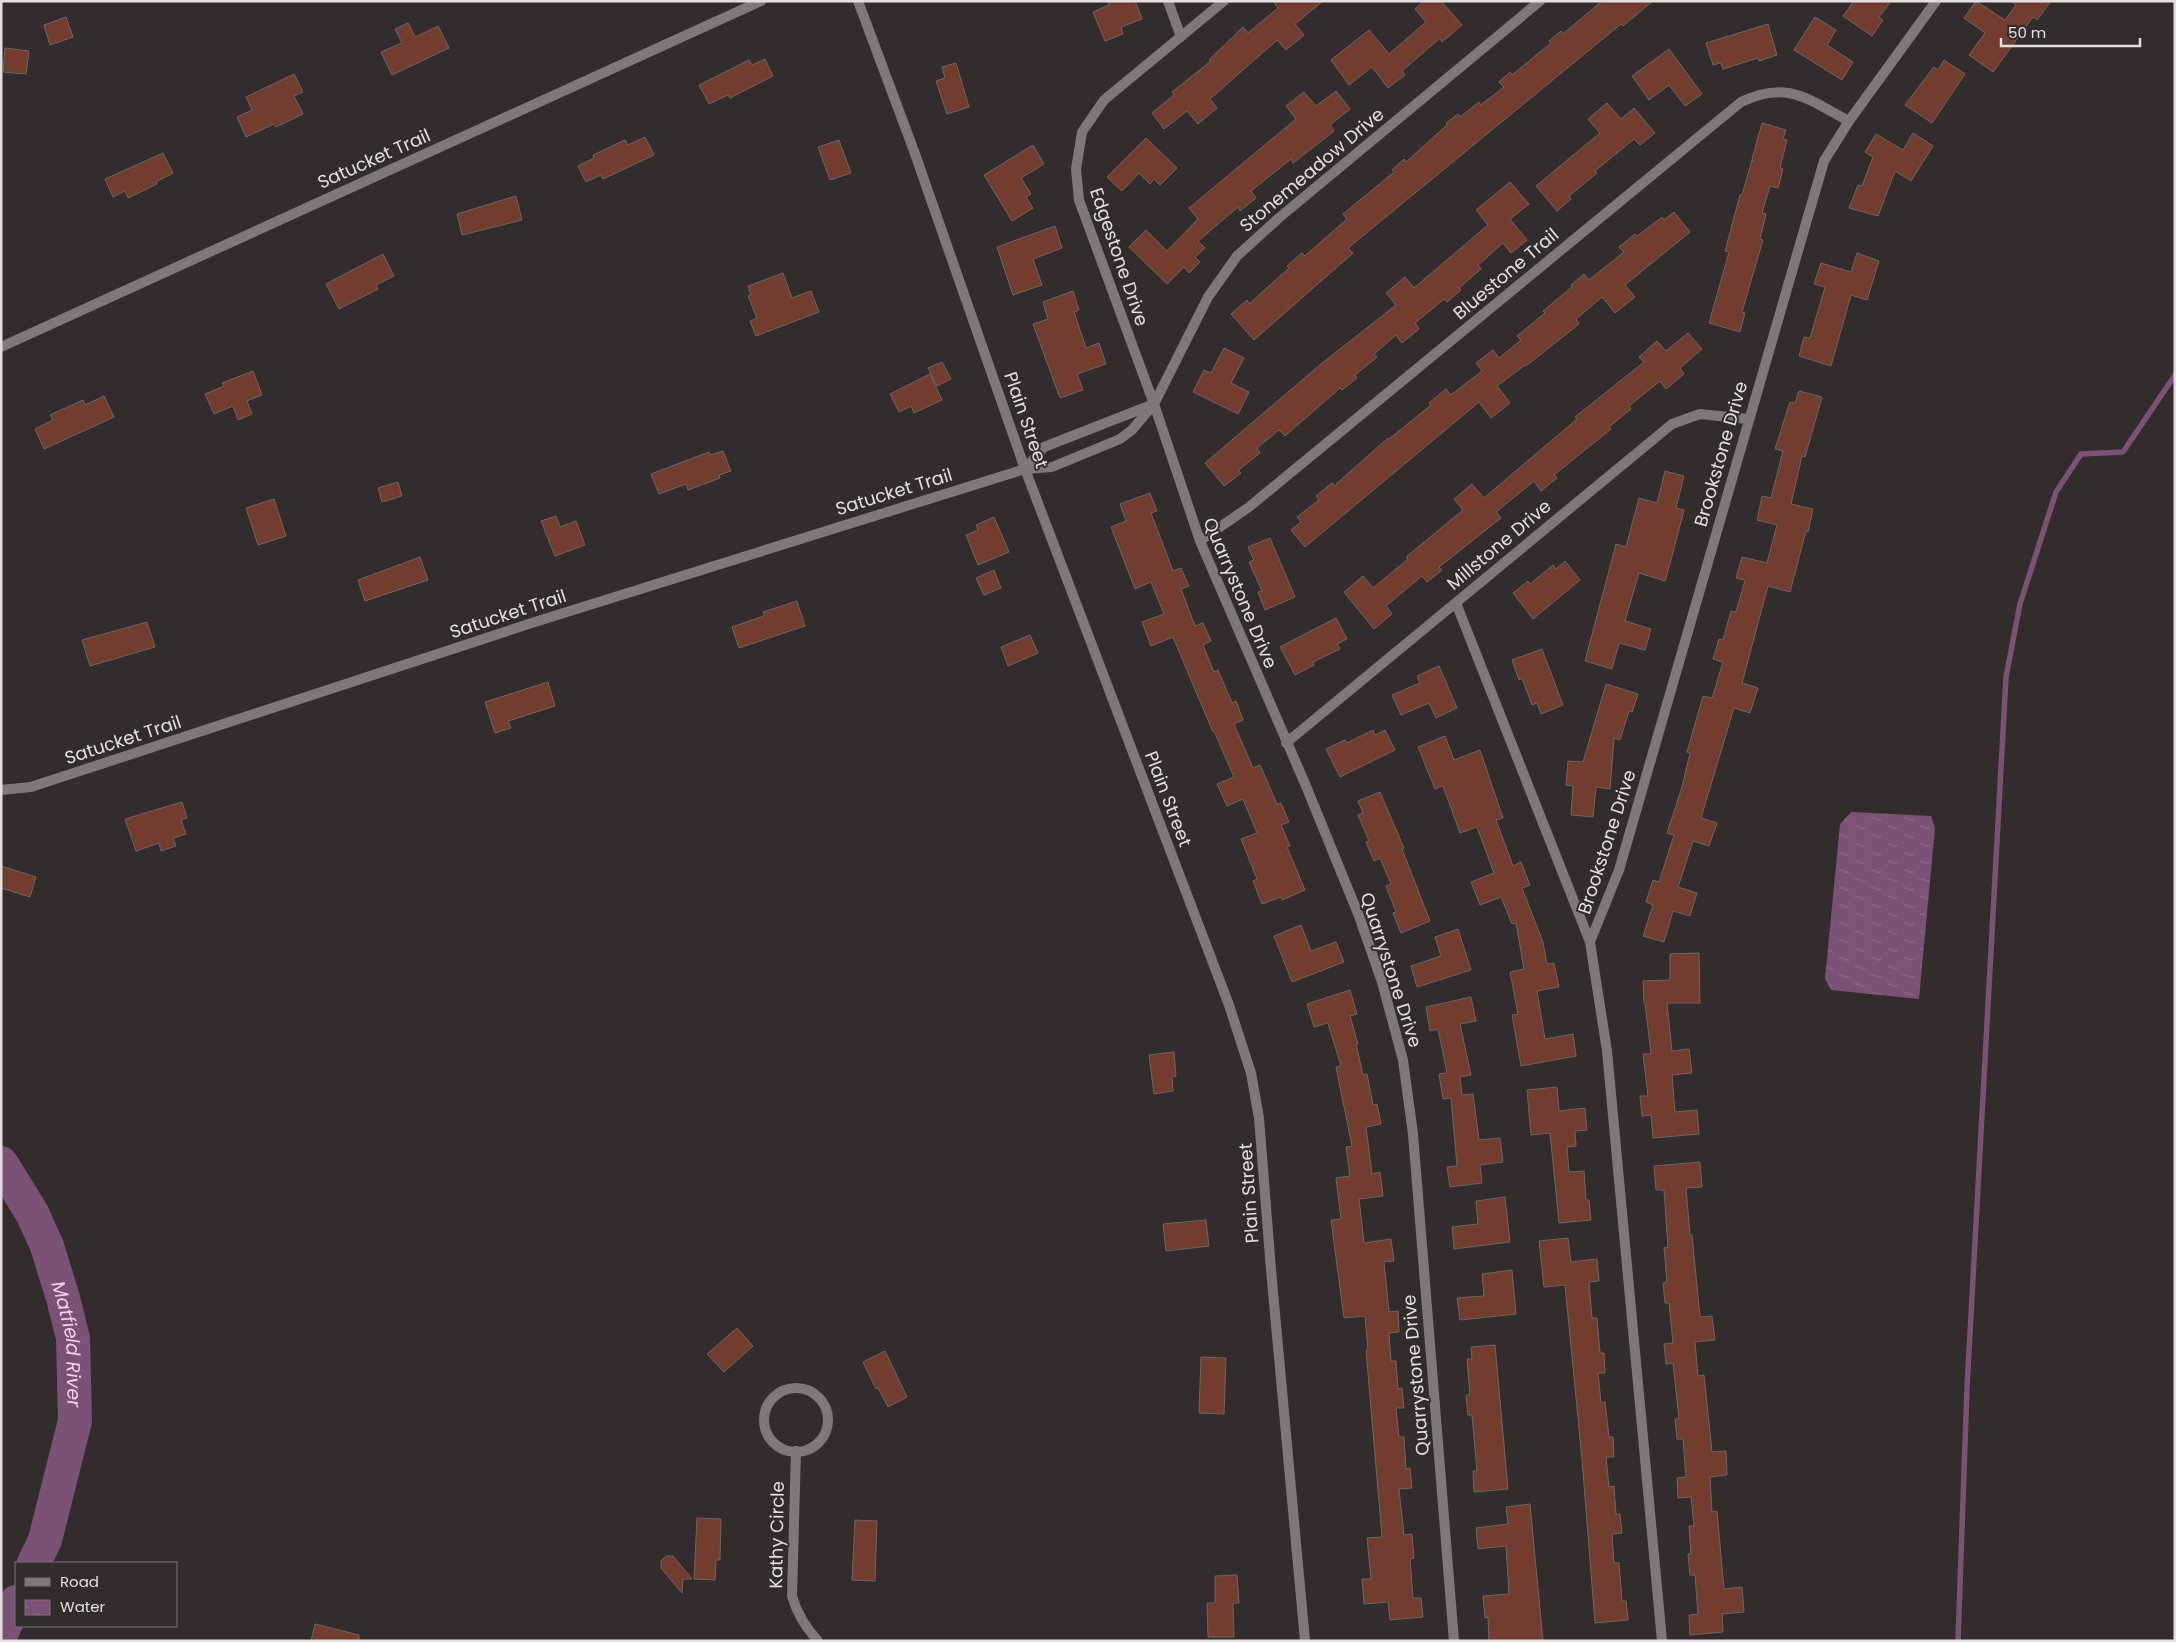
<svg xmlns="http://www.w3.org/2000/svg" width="2176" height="1642" font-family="Poppins,sans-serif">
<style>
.water{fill:url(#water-ripples)}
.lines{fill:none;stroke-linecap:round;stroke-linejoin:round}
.stream{stroke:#7c5176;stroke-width:5.5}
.river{stroke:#7c5176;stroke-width:34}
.building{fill:#723c2e;stroke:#6e6765}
.minor{stroke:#7d797b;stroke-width:10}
.labels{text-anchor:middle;stroke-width:4;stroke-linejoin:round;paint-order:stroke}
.street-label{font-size:18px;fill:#e4dfdf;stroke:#322c2c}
.water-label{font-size:19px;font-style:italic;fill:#f7cdf0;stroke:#322c2c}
</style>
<defs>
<pattern id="water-ripples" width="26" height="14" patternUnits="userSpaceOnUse" patternTransform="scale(1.25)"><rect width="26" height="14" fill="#7c5176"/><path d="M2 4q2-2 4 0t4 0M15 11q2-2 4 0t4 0" fill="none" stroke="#8e6a89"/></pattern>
</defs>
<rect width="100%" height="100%" fill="#322c2c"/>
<path class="water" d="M1851,812L1931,816L1935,828L1919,999L1831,990L1825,979L1840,824Z"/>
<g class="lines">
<path class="stream" d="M1958,1641L1967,1388L2006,677L2020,604L2056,492L2081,454L2123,452L2175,375"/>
<g class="river">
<path id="s1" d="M1,1163L32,1213L47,1246L63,1298L73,1338L75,1421L45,1540L34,1563"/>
<path d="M1,1634L16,1602"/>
</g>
</g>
<path class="building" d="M1108,1H1135L1142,19L1121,27L1123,34L1105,41L1093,12L1109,5Z
M1273,1H1323L1295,24L1304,35L1286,50L1277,40L1210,99L1217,108L1198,124L1187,111L1164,129L1152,113L1174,95L1172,92L1211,61L1209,60L1243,27L1248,33L1278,8Z
M1424,1H1441L1462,25L1442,42L1440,38L1402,71L1405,75L1388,88L1372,67L1349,85L1331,60L1369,30L1389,54L1426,22L1415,9Z
M1602,1H1653L1623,26L1621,24L1348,248L1353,253L1254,340L1231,314L1247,300L1249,304L1289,268L1287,266L1302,253L1305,256L1347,219L1343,214L1394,172L1392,170L1404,159L1406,162L1447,125L1446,123L1458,114L1460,117L1479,102L1481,105L1504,87L1499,82L1510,72L1512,75L1551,43L1549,41L1561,31L1563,34Z
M1854,1H1891L1879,17L1883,20L1872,36L1843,16Z
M1976,1L2005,20L2016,5L2011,1H2051L2037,20L2033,17L1993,72L1969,55L1985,33L1964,18Z
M66,17L73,37L50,45L44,25Z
M1815,17L1836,30L1827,45L1853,62L1842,80L1794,50Z
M408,23L415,37L438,26L449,48L392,75L381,52L402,43L395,29Z
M1768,24L1777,55L1759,61L1758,58L1723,69L1721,63L1713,65L1706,43Z
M5,48L29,51L26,74L3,72Z
M1669,49L1702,94L1685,106L1669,85L1649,100L1632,76Z
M765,59L773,76L730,98L728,95L709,104L699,85L749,60L752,65Z
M1944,60L1965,74L1932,123L1905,105L1934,67L1938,70Z
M956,63L969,107L947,114L936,81L945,78L942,67Z
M294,74L303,92L294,96L303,114L276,127L274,124L246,137L237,117L252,110L246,97Z
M1336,91L1350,109L1330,125L1334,131L1293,163L1291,159L1251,191L1256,198L1240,211L1238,207L1198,241L1205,248L1195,257L1200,262L1189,273L1184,267L1167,284L1129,247L1146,230L1167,251L1198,219L1189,208L1296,119L1286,106L1304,92L1316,106Z
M1607,103L1621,119L1634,108L1655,133L1640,145L1634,139L1595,171L1597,173L1569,196L1571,199L1557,211L1536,186L1600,133L1588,119Z
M1762,123L1786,130L1783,139L1787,140L1780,168L1783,169L1778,188L1770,186L1762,213L1766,214L1760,239L1763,240L1742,312L1745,313L1740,332L1709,323L1729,252L1725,251L1740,195H1742L1752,160L1754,163L1752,159Z
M1913,133L1933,146L1911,181L1895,171L1878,216L1849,208L1858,185L1862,186L1873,157L1865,152L1876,134L1903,150Z
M645,137L654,155L603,179L601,175L586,182L578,166L594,158L593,155L625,140L628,145Z
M1146,138L1177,168L1160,185L1154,179L1150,184L1139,173L1122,191L1107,177Z
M839,140L851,173L830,180L818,147Z
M1033,145L1044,164L1021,178L1031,194L1026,197L1033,208L1012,221L984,175Z
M163,153L173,173L156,182L157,184L128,198L125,191L113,197L105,179Z
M1510,182L1529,204L1510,219L1527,240L1511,253L1503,243L1478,265L1481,269L1459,288L1461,290L1447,302L1444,299L1415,323L1419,329L1402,343L1396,335L1374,354L1377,357L1355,375L1357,378L1342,390L1340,388L1285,436L1279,430L1257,448L1260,453L1240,469L1238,470L1241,473L1224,486L1205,463L1321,364L1396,305L1386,293L1405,277L1414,288L1488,225L1476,210Z
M516,196L522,220L462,235L457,214Z
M1674,212L1690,232L1625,285L1635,297L1615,313L1602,297L1576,319L1579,324L1526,366L1525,365L1497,386L1510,403L1491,418L1479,402L1305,547L1291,530L1301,522L1297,517L1319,500L1316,496L1332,483L1334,486L1388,438L1389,439L1431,405L1429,403L1446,389L1451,395L1482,371L1476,363L1493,350L1499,358L1521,340L1517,336L1545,313L1543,311L1572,287L1571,285L1584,274L1589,280L1624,252L1619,247L1635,234L1637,236L1662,217L1664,220Z
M1055,226L1062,248L1033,259L1042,285L1013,295L997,247Z
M1857,253L1879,261L1867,300L1851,295L1831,366L1799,356L1804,337L1810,338L1825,287L1814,284L1821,263L1851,272Z
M383,254L394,276L376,285L378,289L339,309L326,284Z
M783,273L792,298L811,291L819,312L756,336L750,321L757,318L748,296L751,295L748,286Z
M1073,291L1079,310L1074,312L1086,348L1099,343L1106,364L1077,374L1083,390L1060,398L1033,324L1048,319L1043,302Z
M1688,333L1702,349L1680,368L1684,374L1666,389L1660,381L1629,406L1631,409L1609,427L1611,429L1554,475L1557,478L1541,491L1534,481L1496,512L1501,518L1439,567L1442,570L1427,582L1422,576L1386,606L1392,614L1374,629L1344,592L1363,576L1373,588L1408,559L1406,557L1463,510L1454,499L1472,484L1484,498L1577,419L1575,417L1644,362L1639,357L1657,341L1666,351Z
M1224,348L1244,358L1231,383L1249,392L1238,414L1193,392L1204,370L1211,373Z
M942,362L951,379L937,386L928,368Z
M253,371L262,395L247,401L252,414L238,420L233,406L214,414L205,394L224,386L222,383Z
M930,374L942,400L914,413L911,406L899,412L890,394Z
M1799,391L1822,397L1805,457L1802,456L1791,504L1813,509L1808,532L1806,531L1790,592L1768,586L1742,683L1758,688L1750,713L1734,708L1701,818L1717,823L1709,846L1693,841L1678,887L1697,893L1690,916L1673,911L1664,942L1643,936L1653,905L1646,902L1653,880L1659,882L1674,835L1667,833L1682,787L1690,753L1687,752L1703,696L1712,698L1723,662L1713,659L1719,639L1723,640L1731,611L1736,612L1745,580L1736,578L1742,557L1767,563L1777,525L1757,520L1762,496L1771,498L1783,451L1775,449L1790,402L1795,403Z
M104,396L114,417L44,449L35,429L53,420L50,415L83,400L85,405Z
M723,451L731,471L719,475L720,478L688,490L686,484L659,494L651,474L709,452L710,455Z
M1665,471L1684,476L1676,508L1684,510L1671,560L1665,581L1639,573L1625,621L1651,629L1645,650L1619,643L1612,669L1585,661L1616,544L1626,547L1639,498L1657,503Z
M398,482L402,496L382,502L378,488Z
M1150,493L1157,511L1151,513L1173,571L1181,568L1189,586L1181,589L1195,626L1203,623L1211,641L1203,645L1214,672L1218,670L1232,703L1236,701L1243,720L1234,724L1253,768L1260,765L1277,804L1281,803L1289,822L1281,825L1290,846L1287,847L1305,890L1282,900L1281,897L1262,904L1253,881L1257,879L1241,839L1257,833L1243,799L1227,806L1217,784L1234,777L1214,731L1213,732L1173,637L1151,646L1142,622L1164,614L1151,582L1135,589L1111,527L1126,521L1120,504Z
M274,499L286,536L258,545L246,508Z
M556,516L560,527L576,521L585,545L555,556L541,521Z
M994,517L1009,552L978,565L966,535L978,530L976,525Z
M1270,538L1295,597L1265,610L1258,592L1262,591L1249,562L1254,560L1248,547Z
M420,557L428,580L365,601L358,580Z
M1565,561L1580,580L1533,619L1513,593L1528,581L1530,584L1553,565L1556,569Z
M994,570L1001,588L984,595L976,578Z
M797,601L805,626L739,648L732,627L764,616L763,612Z
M1336,618L1347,639L1337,644L1340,649L1313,662L1314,665L1295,675L1280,647Z
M147,622L155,647L90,666L82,640Z
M1030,635L1038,653L1008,666L1001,647Z
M1542,649L1563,705L1541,714L1537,703L1532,705L1522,678L1519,680L1512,660Z
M1439,666L1457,708L1436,718L1429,703L1401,715L1392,695L1420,683L1417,676Z
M548,682L555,706L508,721L511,728L495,733L485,702Z
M1606,684L1638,694L1632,712L1629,711L1620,740L1614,738L1610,789L1596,787L1593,817L1571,815L1573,786L1566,785L1568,761L1583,762Z
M1373,730L1375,735L1385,730L1395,750L1340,777L1326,749L1345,740L1347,743Z
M1445,736L1454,760L1480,750L1503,818L1496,820L1513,866L1521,862L1530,885L1522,888L1543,942L1547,964L1554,963L1559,987L1537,991L1545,1039L1573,1034L1576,1056L1521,1066L1512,1015L1518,1014L1510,972L1524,969L1516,923L1512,924L1501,897L1480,905L1471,882L1494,873L1477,827L1460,833L1443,786L1435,789L1418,747Z
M1380,792L1404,848L1402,849L1430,921L1401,933L1393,913L1396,912L1386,886L1391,884L1380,858L1374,861L1366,842L1369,841L1358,815L1363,813L1358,801Z
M182,802L187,818L181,820L186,834L173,838L176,846L161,851L159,843L136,851L125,819Z
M1,866L36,877L30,897L1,888Z
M1301,925L1311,951L1336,942L1344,962L1292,982L1274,936Z
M1458,929L1471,970L1417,987L1411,966L1441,956L1435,937Z
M1699,953L1700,1003H1667L1672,1051L1689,1049L1692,1073L1672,1075L1675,1112L1697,1110L1699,1134L1653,1138L1651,1115L1642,1116L1640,1096H1648L1643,1054H1651L1645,1003H1644L1643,981L1670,980V954Z
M1350,990L1357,1014L1350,1016L1358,1044H1356L1363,1075L1367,1074L1373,1105L1377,1104L1381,1124L1366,1127L1372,1174L1380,1172L1383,1196L1359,1199L1364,1243L1391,1239L1394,1261L1384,1262L1389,1312L1398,1311L1399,1332L1389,1333L1391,1361H1396L1398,1389L1402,1388L1404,1408H1396L1399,1437H1404L1406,1469L1410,1468L1412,1488L1399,1489L1404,1535L1412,1534L1414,1558L1410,1559L1413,1598H1421L1423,1617L1390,1620L1388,1602L1364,1604L1362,1579H1371L1367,1538L1382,1537L1366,1350H1368L1365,1316L1344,1318L1331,1220L1341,1219L1336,1178L1350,1176L1346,1147L1352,1146L1336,1067L1341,1066L1328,1023L1314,1027L1307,1004Z
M1471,997L1476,1021L1460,1024L1471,1075L1460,1077L1462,1095L1473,1094L1479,1140L1500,1138L1503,1162L1480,1165L1482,1183L1450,1187L1447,1167L1457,1166L1451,1098L1443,1099L1439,1074L1447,1073L1438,1029L1430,1031L1426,1007Z
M1174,1052L1176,1076L1172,1077L1173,1091L1154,1094L1149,1055Z
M1557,1087L1559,1111L1585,1108L1587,1130L1575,1131L1576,1146L1567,1147L1569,1172L1584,1171L1586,1200H1589L1591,1220L1559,1223L1550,1133L1531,1135L1527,1090Z
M1700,1162L1702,1187L1686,1188L1690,1235H1692L1700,1317L1712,1316L1715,1340L1695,1342L1698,1376L1704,1375L1712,1452L1726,1451L1727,1475L1710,1477L1712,1512L1717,1511L1724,1589L1742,1587L1744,1612L1722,1614L1723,1632L1690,1635L1689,1615L1698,1614L1695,1575H1690L1688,1554H1691L1689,1526H1694L1691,1497L1678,1498L1677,1478L1686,1477L1683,1439H1677L1675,1419H1679L1673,1363L1666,1364L1664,1344L1673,1343L1669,1303H1665L1663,1283L1667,1282L1664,1248L1668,1247L1664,1190H1656L1654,1166Z
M1505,1197L1510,1242L1454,1249L1452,1227L1478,1224L1476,1201Z
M1206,1220L1209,1246L1166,1251L1163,1224Z
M1568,1238L1571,1262L1597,1259L1599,1281L1589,1282L1592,1318H1597L1600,1353H1604L1605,1373H1598L1601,1403L1605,1402L1609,1437H1613L1614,1457H1606L1609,1487L1614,1486L1616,1514H1620L1622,1533L1612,1534L1614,1563H1619L1622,1601H1626L1628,1620L1595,1623L1582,1459L1565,1285L1544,1287L1539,1241Z
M1512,1270L1516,1314L1460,1320L1457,1298L1484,1296L1482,1274Z
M737,1328L753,1346L724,1372L707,1354Z
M1495,1345L1508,1489L1474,1492L1473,1471H1477L1472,1415H1468L1466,1395H1470L1467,1359H1472L1471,1347Z
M885,1351L907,1397L888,1407L878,1388L876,1389L863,1362Z
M1201,1357L1226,1358L1224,1414L1199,1413Z
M1530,1504L1543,1641H1489L1488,1617L1485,1618L1483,1596L1509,1594L1506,1546L1478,1549L1476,1528L1508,1524L1506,1507Z
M697,1518L721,1519L720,1560H716L715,1580L694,1579Z
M855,1520L877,1521L875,1581L852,1580Z
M666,1556H673L692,1579H683L682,1593L661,1568V1561Z
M1237,1575L1239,1603H1233L1234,1637H1208L1207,1603H1215V1576Z
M315,1624L359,1635V1641H311Z"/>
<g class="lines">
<path class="minor" d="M858,1L914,151L1025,469L1229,1005L1251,1073L1259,1118L1271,1270L1305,1641
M1168,1L1181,37
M1224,1L1104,100L1082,132L1076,169L1079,200L1154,404L1200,541L1306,786L1359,916L1382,982L1403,1060L1413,1134L1454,1641
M1,347L761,1
M1025,469L1044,447L1154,404
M1200,541L1249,507L1741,102C1788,80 1807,99 1849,121
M1456,603L1590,942L1607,1051L1662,1641
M1286,743L1672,424L1700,414L1748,419
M1,790L31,787L538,621L1025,469L1052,467L1120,439L1132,430L1154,404L1208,297L1237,256L1280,217L1540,1
M1590,942L1619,870L1824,161L1849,121L1936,1
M764 1420a32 32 0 1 1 64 0a32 32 0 1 1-64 0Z
M796,1451L792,1596C797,1614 805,1627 818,1641"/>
</g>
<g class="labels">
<g class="street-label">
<text transform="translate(374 159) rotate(-24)" y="6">Satucket Trail</text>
<text transform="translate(1312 170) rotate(-40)" y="6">Stonemeadow Drive</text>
<text transform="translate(1119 257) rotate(71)" y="6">Edgestone Drive</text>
<text transform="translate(1506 274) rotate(-40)" y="6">Bluestone Trail</text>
<text transform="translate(1026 420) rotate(71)" y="6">Plain Street</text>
<text transform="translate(1721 454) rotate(-74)" y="6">Brookstone Drive</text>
<text transform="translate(894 492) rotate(-17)" y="6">Satucket Trail</text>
<text transform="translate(1499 545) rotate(-40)" y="6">Millstone Drive</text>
<text transform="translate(1240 593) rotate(67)" y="6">Quarrystone Drive</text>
<text transform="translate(508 614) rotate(-18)" y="6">Satucket Trail</text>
<text transform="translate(123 740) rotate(-18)" y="6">Satucket Trail</text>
<text transform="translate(1168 799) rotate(69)" y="6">Plain Street</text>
<text transform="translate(1607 842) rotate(-72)" y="6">Brookstone Drive</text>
<text transform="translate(1391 970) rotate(72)" y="6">Quarrystone Drive</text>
<text transform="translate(1249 1193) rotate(-94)" y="6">Plain Street</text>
<text transform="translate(1416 1375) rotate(-95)" y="6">Quarrystone Drive</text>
<text transform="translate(777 1535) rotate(-89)" y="6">Kathy Circle</text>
</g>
<g class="water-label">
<text dy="7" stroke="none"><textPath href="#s1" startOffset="196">Matfield River</textPath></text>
</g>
</g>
<rect width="2176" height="1642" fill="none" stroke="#e4dfdf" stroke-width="5"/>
<rect x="15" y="1562" width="162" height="65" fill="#322c2c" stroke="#797474"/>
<rect x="25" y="1578" width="25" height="8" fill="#7d797b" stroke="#797474"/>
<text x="60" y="1587" font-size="15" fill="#e4dfdf">Road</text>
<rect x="25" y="1600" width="25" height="15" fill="url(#water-ripples)" stroke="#797474"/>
<text x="60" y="1612" font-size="15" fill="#e4dfdf">Water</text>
<path d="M2001 38v8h139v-8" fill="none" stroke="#e4dfdf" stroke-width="2.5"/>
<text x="2008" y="38" font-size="15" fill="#e4dfdf" stroke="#322c2c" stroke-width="4" paint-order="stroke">50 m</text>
</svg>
